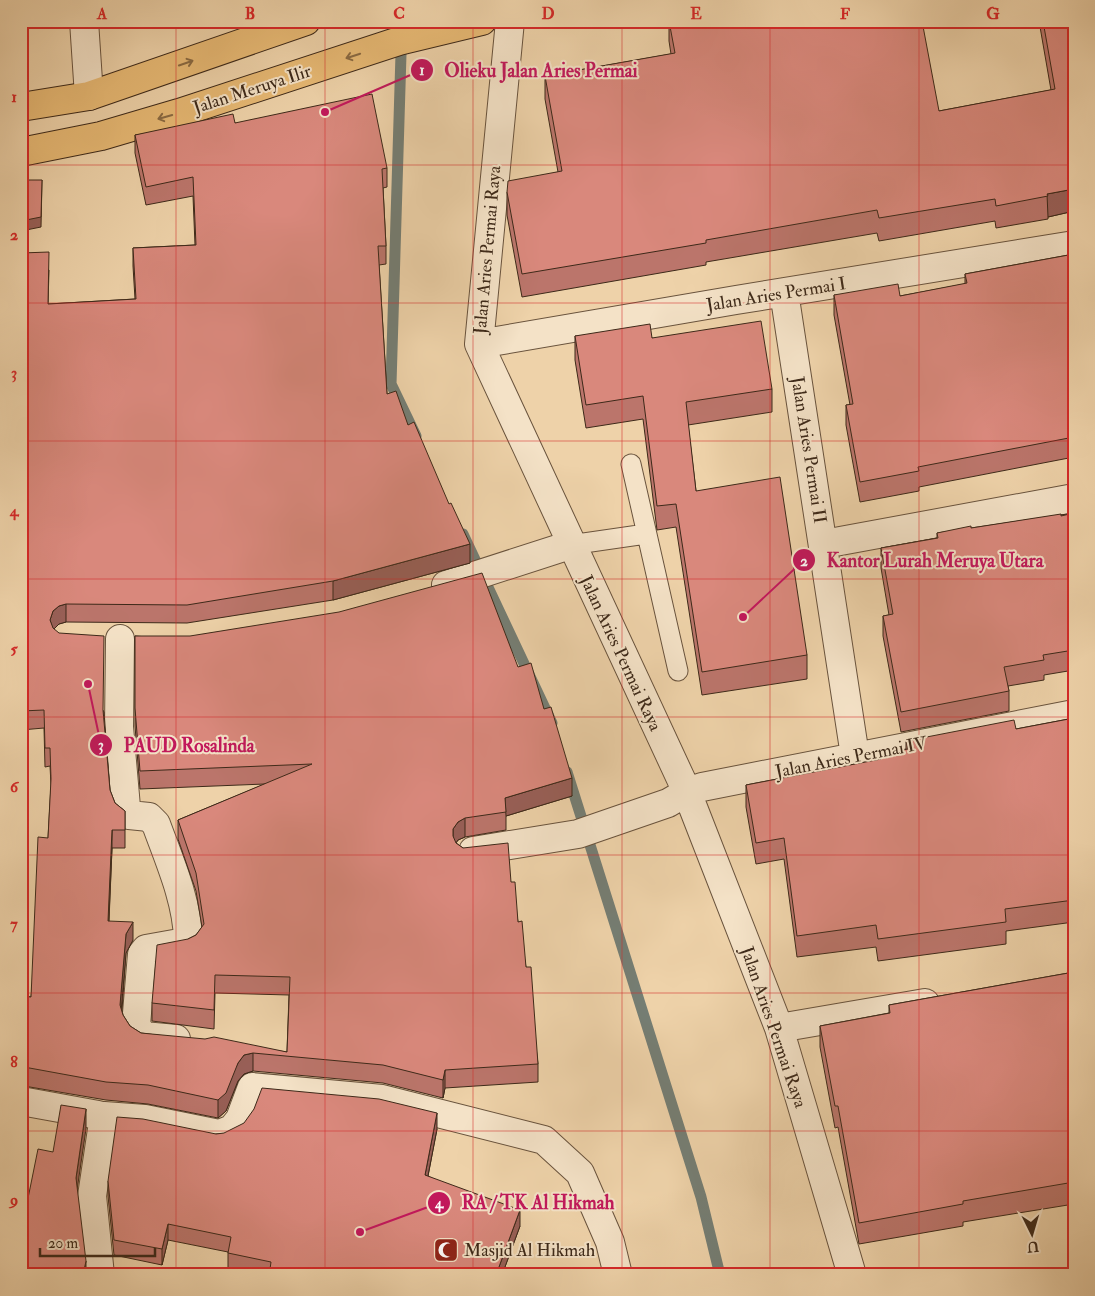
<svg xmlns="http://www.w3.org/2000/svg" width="1095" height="1296" font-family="'IM FELL Double Pica',serif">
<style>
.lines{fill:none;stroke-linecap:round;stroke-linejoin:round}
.stream{stroke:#757e74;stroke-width:11}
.service-casing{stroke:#69533d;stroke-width:21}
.minor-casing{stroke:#69533d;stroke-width:30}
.primary-casing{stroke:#3d2919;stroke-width:30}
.service{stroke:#f4e2c7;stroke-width:19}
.minor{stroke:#f4e2c7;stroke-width:28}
.primary{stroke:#e7b974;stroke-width:28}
.wall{fill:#bb756b;stroke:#3d2919}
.shaded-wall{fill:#985f57;stroke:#3d2919}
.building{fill:#d9887c;stroke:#3d2919}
.oneway{stroke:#8a6a42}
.grid{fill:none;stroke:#d62828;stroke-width:1;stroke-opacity:0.55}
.labels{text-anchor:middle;stroke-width:4;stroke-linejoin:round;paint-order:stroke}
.street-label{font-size:18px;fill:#3d2919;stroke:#f4e2c7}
.poi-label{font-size:18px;fill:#3d2919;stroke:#f4e2c7;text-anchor:start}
.leader{fill:none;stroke:#c2185b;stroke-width:2}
.callout-dot{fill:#c2185b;stroke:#f4e2c7;stroke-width:2}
.mark-label{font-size:15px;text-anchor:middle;font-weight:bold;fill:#fff}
.callout-label{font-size:19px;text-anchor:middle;font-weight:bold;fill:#c2185b;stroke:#f4e2c7;stroke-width:4;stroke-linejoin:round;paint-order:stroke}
.neatline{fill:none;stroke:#d62828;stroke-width:2}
.grid-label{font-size:16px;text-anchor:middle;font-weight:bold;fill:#d62828}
</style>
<rect width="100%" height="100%" fill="#eed2a9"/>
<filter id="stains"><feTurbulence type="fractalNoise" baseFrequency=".004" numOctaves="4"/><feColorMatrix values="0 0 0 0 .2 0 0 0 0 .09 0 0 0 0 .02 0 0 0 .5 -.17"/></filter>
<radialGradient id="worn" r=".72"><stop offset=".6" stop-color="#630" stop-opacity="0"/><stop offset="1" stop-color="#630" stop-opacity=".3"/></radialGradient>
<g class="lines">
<path class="stream" d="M402,21L391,384L416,436
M463,534L552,723
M567,772L701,1197L720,1275"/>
<defs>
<path id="service" d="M631,464L678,671
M570,545L646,534"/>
<path id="minor" d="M84,21L89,96
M510,21L479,344L687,792L779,1028L852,1275
M784,292L855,756
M479,344L736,300L1074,245
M824,544L1074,498
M446,585L570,545
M120,639L119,727L126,807L129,815L149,817L156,824C169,860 187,900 188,939L185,942L146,949L142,954L136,1025L143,1036L176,1039
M473,851L578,834L668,803L687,792L702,787L1074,714
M779,1028L925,1003
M21,1101L98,1115
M100,1275L92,1196L104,1116L145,1119L219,1134L232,1129L240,1119L252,1087L382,1099L544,1140L580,1173L610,1242L618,1275"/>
<path id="primary" d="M21,107L89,96L306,21
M21,152L101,136L179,113L399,41L482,21"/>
</defs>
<use href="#service" class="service-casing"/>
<use href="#minor" class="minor-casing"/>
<use href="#primary" class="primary-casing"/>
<use href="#service" class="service"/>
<use href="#minor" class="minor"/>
<use href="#primary" class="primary"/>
</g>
<path class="wall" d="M669,21H741V22L939,111L1051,90L1039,21H1074V211L1048,217V219L996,228L995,221L879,241L877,233L706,262V265L522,297L507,215V192L558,172L545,99V76L671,54L669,41Z
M235,123L387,168V187L383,188L386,246V264L379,265L387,394L408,425L470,563L333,600L187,623L66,622L59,624L54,629L104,712L110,790L115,803L125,811V848H112L109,921L133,940L126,953L122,1010L123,1015L130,1026L141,1033L287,1052L289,995L215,993L214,1029L152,1021V1003L188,939L196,935L202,927L196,891L178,839V820L265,784L140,789L135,726V636L518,667L544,709L572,796L506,816V830L465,837L458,840L456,843L511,882L526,967L538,1064V1082L445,1088L443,1098L383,1083L253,1071L244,1074L238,1081L226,1111L218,1118L148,1104L106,1100L24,1086H21V996L31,997L48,838L51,785L50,766L45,767L44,728L21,730V253L49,270L48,304L135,299L133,266V248L195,245L193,196L146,205L135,153V135Z
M1074,254V457L919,487V491L860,502L846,425V405H850L834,315V295L900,296L965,284V274Z
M575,336L652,338L772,389V412L688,425L696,491L807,655V679L702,695L676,527L657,530L643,419L586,428L575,360Z
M1074,513V670L1044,675V680L1008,686L1009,691V711L901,732L883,636V616L889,615L881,568V548L937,538V533Z
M1074,718V922L1006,931V944L878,961L876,947L797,957L784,859L756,864L746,807V785L881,759V754L906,749V741L1016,729Z
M1074,972V1204L963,1222V1226L859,1244L838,1127L835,1128L820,1047V1026L889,1013V1005Z
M437,1129L428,1176L520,1226L502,1275H257L228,1269V1252L168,1240L162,1265L114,1255L108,1196V1181L216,1134Z"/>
<path class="shaded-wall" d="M42,180L41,227L21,231V221Z
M1074,189V211L1048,217L1047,194Z
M470,544V563L333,600V581Z
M66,604V622L59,624L53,630L50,620L53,611L59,606Z
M572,778V796L506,816L505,798Z
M465,818V837L458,840L453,847V829L458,822Z
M112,830V848L108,939V921Z
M133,922V940L126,953L120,1024V1005L126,934Z
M253,1053V1071L244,1074L238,1081L226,1111L218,1118V1100L238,1063L244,1055Z
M445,1070V1088L443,1098V1080Z
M86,1109V1129L76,1197V1178Z
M437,1113V1129L425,1191V1175Z
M520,1210V1226L502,1275H496Z
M168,1224V1240L162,1265V1249Z
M86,1261V1275H83Z"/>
<path class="building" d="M669,21H741V22L747,21H922L939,111L1055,89L1043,21H1074V189L1047,194L1048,196L996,206L995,199L879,218L877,210L706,240V243L522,274L507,192L508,181L562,171L545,76L675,53Z
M372,94L387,168L382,169L386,246H378L387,394L396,391L408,425L414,422L449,504L451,503L470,544L333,581L187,605L66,604L59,606L53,611L50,620L53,628L59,633L104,636L103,710L110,790L115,803L125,811V830H112L108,921L133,922L126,934L120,1005L123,1015L130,1026L141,1033L205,1039L214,1037L287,1052L290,977L215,975L214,1010L152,1003L157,945L188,939L196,935L204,924L196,873L178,820L312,764L140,771L135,708V636H190L339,612L482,573L518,667L531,663L544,709L551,707L572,778L505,798L506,812L465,818L458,822L453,829V836L456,843L463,848L508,843L511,882H515L518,922L522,921L526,967H531L538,1064L445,1070L443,1080L383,1065L253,1053L244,1055L238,1063L226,1093L218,1100L148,1085L106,1082L24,1067L21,1068V996L31,997L38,837L48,838L51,779L50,748H45L44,710L21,711V253L49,252L48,304L136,299L133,248L196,245L193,177L146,187L135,135L233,114L235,123Z
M21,180H42L41,217L21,221Z
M1074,254V437L918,467L919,471L860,482L846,405L853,404L834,295L898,284L900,296L967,283L965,274Z
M761,321L772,389L686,402L696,491L780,477L807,655L702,672L676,504L657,506L643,396L586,405L575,336L650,324L652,338Z
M1074,513V650L1043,655L1044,660L1004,667L1009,691L901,712L883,616L893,614L881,548L938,538L937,533L971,526V528L1061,514V516Z
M1074,718V900L1005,909L1006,922L878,939L876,925L797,936L784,838L756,843L746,785L881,759V754L908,749L906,741L1014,720L1016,729Z
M1074,972V1182L963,1201V1204L859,1223L838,1106H835L820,1026L890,1013L889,1005Z
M262,1088L379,1099L437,1113L425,1175L520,1210L496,1275H297L270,1269L271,1262L228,1253L231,1237L168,1224L162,1249L114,1240L108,1181L117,1117L143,1119L216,1134L224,1133L244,1123L254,1109Z
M61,1105L86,1109L76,1178L86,1261L83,1275H21V1218H24L38,1149L53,1152Z"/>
<defs><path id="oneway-shaft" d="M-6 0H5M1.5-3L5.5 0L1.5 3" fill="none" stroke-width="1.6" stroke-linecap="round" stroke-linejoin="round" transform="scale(1.25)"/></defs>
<g class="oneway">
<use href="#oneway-shaft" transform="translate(353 56) rotate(162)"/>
<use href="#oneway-shaft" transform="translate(186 63) rotate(-19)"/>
<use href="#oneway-shaft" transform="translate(165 117) rotate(164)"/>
</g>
<path class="grid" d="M176,21V1275M325,21V1275M473,21V1275M622,21V1275M770,21V1275M919,21V1275M21,165H1074M21,303H1074M21,441H1074M21,579H1074M21,717H1074M21,855H1074M21,993H1074M21,1131H1074"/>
<defs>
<symbol id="mosque-square" viewBox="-11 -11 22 22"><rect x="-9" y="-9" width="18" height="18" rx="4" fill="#8f2418" stroke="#f4e2c7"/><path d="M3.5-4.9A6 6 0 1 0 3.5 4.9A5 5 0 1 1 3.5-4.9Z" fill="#fff"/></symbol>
</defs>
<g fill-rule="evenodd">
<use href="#mosque-square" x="432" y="1236" width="28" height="28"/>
</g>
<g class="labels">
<g class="street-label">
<text transform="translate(252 89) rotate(-18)" y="6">Jalan Meruya Ilir</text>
<text transform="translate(487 250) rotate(-85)" y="6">Jalan Aries Permai Raya</text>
<text transform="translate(776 294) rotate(-9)" y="6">Jalan Aries Permai I</text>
<text transform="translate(809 450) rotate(81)" y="6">Jalan Aries Permai II</text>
<text transform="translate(621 653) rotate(65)" y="6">Jalan Aries Permai Raya</text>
<text transform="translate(851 757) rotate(-11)" y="6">Jalan Aries Permai IV</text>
<text transform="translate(774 1027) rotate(71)" y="6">Jalan Aries Permai Raya</text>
</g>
<g class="poi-label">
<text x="464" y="1256">Masjid Al Hikmah</text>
</g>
</g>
<path class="leader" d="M325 112L422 70M743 617L804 560M88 684L101 745M360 1232L439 1203"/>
<g class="callout-dot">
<circle cx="325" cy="112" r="5"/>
<circle cx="743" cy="617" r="5"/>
<circle cx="88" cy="684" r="5"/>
<circle cx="360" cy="1232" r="5"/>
<circle cx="422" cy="70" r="12"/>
<circle cx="804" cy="560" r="12"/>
<circle cx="101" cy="745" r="12"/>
<circle cx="439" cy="1203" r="12"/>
</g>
<g class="mark-label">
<text x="422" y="75">1</text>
<text x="804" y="566">2</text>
<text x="101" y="750">3</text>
<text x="439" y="1208">4</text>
</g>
<g class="callout-label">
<text x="541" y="77">Olieku Jalan Aries Permai</text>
<text x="935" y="567">Kantor Lurah Meruya Utara</text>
<text x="189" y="752">PAUD Rosalinda</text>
<text x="538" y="1209">RA / TK Al Hikmah</text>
</g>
<rect width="1095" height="1296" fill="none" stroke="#eed2a9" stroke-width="55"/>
<g transform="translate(1032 1234) rotate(175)" stroke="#f4e2c7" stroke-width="4" paint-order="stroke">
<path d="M0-4L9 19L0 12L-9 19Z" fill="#3d2919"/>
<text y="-8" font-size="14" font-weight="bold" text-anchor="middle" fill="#3d2919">U</text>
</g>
<path d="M40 1248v8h115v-8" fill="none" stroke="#3d2919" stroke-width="2.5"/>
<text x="48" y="1248" font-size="15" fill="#3d2919" stroke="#f4e2c7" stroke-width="4" paint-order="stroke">20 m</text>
<rect x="28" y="28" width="1040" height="1240" class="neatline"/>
<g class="grid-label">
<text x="102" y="19">A</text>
<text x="250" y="19">B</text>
<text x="399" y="19">C</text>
<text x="548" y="19">D</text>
<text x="696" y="19">E</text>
<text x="845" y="19">F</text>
<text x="993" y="19">G</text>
<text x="14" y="102">1</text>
<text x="14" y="240">2</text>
<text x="14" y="378">3</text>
<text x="14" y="516">4</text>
<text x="14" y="654">5</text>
<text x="14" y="792">6</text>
<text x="14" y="929">7</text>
<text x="14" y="1067">8</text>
<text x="14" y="1205">9</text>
</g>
<rect width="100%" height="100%" filter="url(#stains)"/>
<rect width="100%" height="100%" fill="url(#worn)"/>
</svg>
